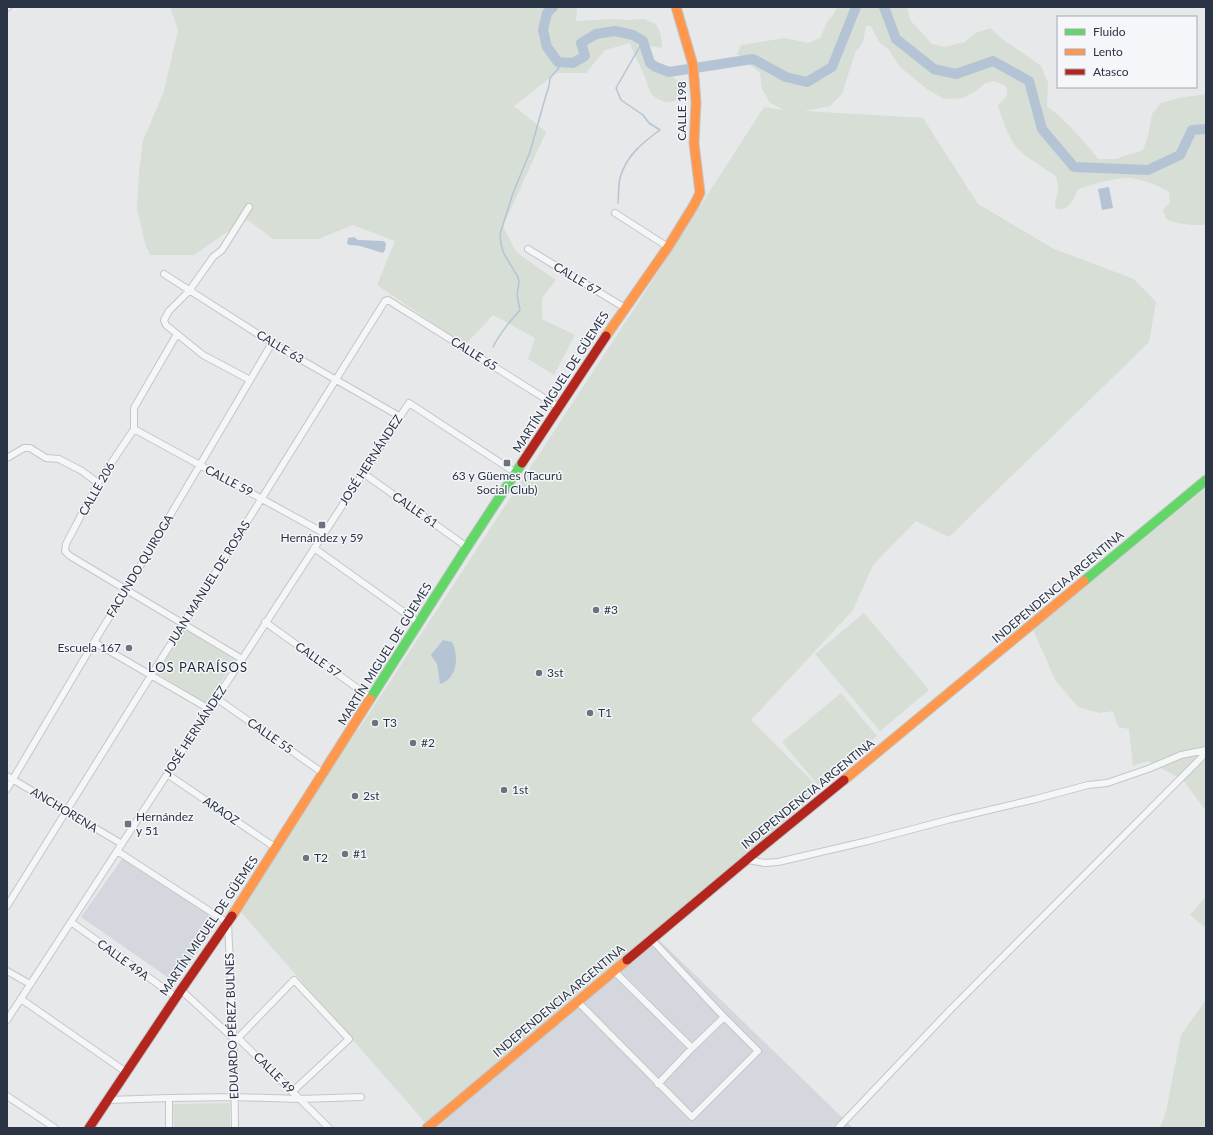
<svg xmlns="http://www.w3.org/2000/svg" width="1213" height="1135" font-family="Lato,sans-serif">
<style>
.built{fill:#d4d7dd}
.green{fill:#d6ded6}
.water{fill:#b4c4d5}
.lines{fill:none;stroke-linecap:round;stroke-linejoin:round}
.stream{stroke:#b4c4d5;stroke-width:1.5}
.river{stroke:#b4c4d5;stroke-width:10}
.street-casing{stroke:#c4c6c8;stroke-width:8}
.fast-casing{stroke:#c4c6c8;stroke-width:11}
.slow-casing{stroke:#c4c6c8;stroke-width:11}
.jam-casing{stroke:#c4c6c8;stroke-width:11}
.street{stroke:#f5f6f7;stroke-width:6}
.fast{stroke:#63d668;stroke-width:9}
.slow{stroke:#ff974d;stroke-width:9}
.jam{stroke:#b3261e;stroke-width:9}
.poi-dot{fill:#6c737f;stroke:#f4f6f9;stroke-width:1.5}
.labels{text-anchor:middle;stroke-width:3;stroke-linejoin:round;paint-order:stroke}
.street-label{font-size:12px;fill:#2b3445;stroke:#f4f6f9}
.poi-label{font-size:12px;fill:#2b3445;stroke:#f4f6f9;text-anchor:start}
.neighbourhood-label{font-size:13px;letter-spacing:1px;fill:#1d2536;stroke:#f4f6f9}
</style>
<rect width="100%" height="100%" fill="#e6e8ea"/>
<path class="built" d="M124,856L219,921L176,983L81,917Z
M657,938L852,1127L851,1128H427Z"/>
<path class="green" d="M170,7H577L576,21L612,19L629,20L644,19L656,24L661,35L662,48L650,46C650,51 650,56 652,61C658,72 689,78 680,96C678,100 673,102 670,102C666,103 665,102 661,100C648,95 649,88 645,77C640,65 634,55 630,43L605,50L586,73H556L514,106L546,132L503,226L516,252L556,280L542,298V319L575,335L554,375L528,359L535,338L493,315L465,345L377,285L395,241L353,225L318,239H273L248,220L224,234L194,255H150L145,243L137,208L139,172L143,141L164,91L178,30Z
M837,7H907L910,20L932,44L945,47L965,42L976,33L990,28L1001,38L1041,66L1048,83L1047,106C1066,121 1083,139 1098,159H1116L1143,150L1148,136L1152,114L1161,103L1178,98L1206,94V225C1192,225 1179,225 1166,219L1163,210L1170,202L1169,192C1158,185 1144,180 1131,178C1117,177 1092,184 1078,189C1074,198 1070,211 1057,209C1052,201 1059,197 1058,189C1058,185 1057,180 1056,176C1044,168 1019,154 1012,141C1006,130 1002,118 998,106C1004,98 1010,97 1006,86L994,81L985,83L976,91L963,98L944,99L928,90L900,67L889,50L879,42L871,26H866L863,42L855,53L842,94L830,106L804,111L923,118L978,204L1054,249L1134,279L1156,302L1149,342L949,537L916,521L873,565L853,610L751,720L820,789L790,817L427,1124L423,1120L422,1121V1119L240,911L289,831L357,729H359L632,312L764,107L784,110L770,103L762,89L760,73L737,54L741,45L785,38L808,43L820,38L827,22L834,14Z
M1206,488V811L1183,780L1148,761L1133,766L1129,729L1118,727L1113,711L1100,713L1078,707L1055,680L1047,661L1033,630Z
M864,613L929,690L880,731L815,654Z
M183,628L235,660L207,704L155,672Z
M841,693L877,736L818,785L782,742Z
M1206,896V928L1190,915Z
M1206,1000V1128H1160L1166,1112L1181,1035Z
M230,1103V1128H174L173,1104Z"/>
<path class="water" d="M1109,187L1113,208L1102,210L1098,189Z
M354,237L358,240L383,241L386,243L385,250L383,253C375,251 368,248 360,246C355,245 351,246 347,244L348,238Z
M443,640L452,642C459,655 458,679 440,684L437,664L431,655Z"/>
<g class="lines">
<path class="stream" d="M618,203C619,195 618,186 620,178C626,156 642,143 660,130L649,123L643,115L621,100L616,88L643,41
M493,347C500,333 510,321 520,310L517,295L519,282L518,277L504,254L501,244L500,234L513,193L530,152L546,95L549,86L550,78L563,63"/>
<path class="river" d="M553,7L547,13L543,30L547,47L558,62L573,63L585,56L581,43L596,34L615,31L633,35L643,41L650,63L656,67L669,72L753,59L786,77L807,82L832,67L856,7
M884,7L896,39L934,69L956,74L993,61L1029,81L1042,129L1074,167L1148,170L1180,155L1192,130L1206,129"/>
<defs>
<path id="street" d="M7,8L8,7
M249,207L222,250L213,257L189,291L169,311L164,320L166,325L203,355L250,380
M615,213L668,247
M528,249L625,308
M164,274L272,343L399,416
M388,300L560,408
M134,429L98,483L66,544L65,551L70,556L242,659
M134,429L324,533
M134,429V408L177,334
M7,458L24,448H30L46,458L59,459L82,471L98,483
M363,473L467,547
M314,548L419,623
M265,622L371,698
M94,642L209,709
M216,698L323,773
M167,774L276,848
M7,776L122,844
M7,789L94,642L126,590L272,343
M117,851L228,923L234,1051L235,1128
M748,860L765,863L778,862L868,841L951,819L1036,799L1088,785L1107,783L1148,769L1181,755L1206,750
M7,906L385,301
M71,922L176,997
M7,971L30,984
M614,971L692,1048
M181,990L233,1038H238L329,1128
M21,999L126,1072
M577,1001L692,1117L758,1051L724,1017L651,939
M7,1020L409,403L516,473
M238,1038L294,980L349,1039L292,1092
M658,1084L692,1048L724,1017
M7,1096L55,1128
M169,1098V1128
M108,1100L169,1098L234,1097L300,1099L361,1097
M838,1128L951,1009L1206,753"/>
<path id="fast" d="M1084,581L1206,480
M370,699L467,547L522,463"/>
<path id="slow" d="M606,336L668,247L694,205L700,193L694,143L696,102L693,65L676,7
M844,780L1084,581
M232,916L370,699
M427,1128L627,960"/>
<path id="jam" d="M522,463L606,336
M627,960L763,846L844,780
M89,1128L181,990L232,916"/>
</defs>
<use href="#street" class="street-casing"/>
<use href="#fast" class="fast-casing"/>
<use href="#slow" class="slow-casing"/>
<use href="#jam" class="jam-casing"/>
<use href="#street" class="street"/>
<use href="#fast" class="fast"/>
<use href="#slow" class="slow"/>
<use href="#jam" class="jam"/>
</g>
<g class="poi-dot">
<rect x="503" y="459" width="8" height="8" rx="2"/>
<rect x="318" y="521" width="8" height="8" rx="2"/>
<circle cx="596" cy="610" r="4"/>
<circle cx="129" cy="648" r="4"/>
<circle cx="539" cy="673" r="4"/>
<circle cx="590" cy="713" r="4"/>
<circle cx="375" cy="723" r="4"/>
<circle cx="413" cy="743" r="4"/>
<circle cx="504" cy="790" r="4"/>
<circle cx="355" cy="796" r="4"/>
<rect x="124" y="820" width="8" height="8" rx="2"/>
<circle cx="345" cy="854" r="4"/>
<circle cx="306" cy="858" r="4"/>
</g>
<g class="labels">
<g class="street-label">
<text transform="translate(682 111) rotate(-90)" y="4">CALLE 198</text>
<text transform="translate(577 279) rotate(31)" y="4">CALLE 67</text>
<text transform="translate(280 347) rotate(31)" y="4">CALLE 63</text>
<text transform="translate(474 354) rotate(32)" y="4">CALLE 65</text>
<text transform="translate(561 382) rotate(-57)" y="4">MARTÍN MIGUEL DE GÜEMES</text>
<text transform="translate(371 460) rotate(-57)" y="4">JOSÉ HERNÁNDEZ</text>
<text transform="translate(229 481) rotate(28)" y="4">CALLE 59</text>
<text transform="translate(97 489) rotate(-60)" y="4">CALLE 206</text>
<text transform="translate(415 510) rotate(35)" y="4">CALLE 61</text>
<text transform="translate(140 566) rotate(-59)" y="4">FACUNDO QUIROGA</text>
<text transform="translate(209 583) rotate(-58)" y="4">JUAN MANUEL DE ROSAS</text>
<text transform="translate(1058 587) rotate(-40)" y="4">INDEPENDENCIA ARGENTINA</text>
<text transform="translate(385 654) rotate(-58)" y="4">MARTÍN MIGUEL DE GÜEMES</text>
<text transform="translate(318 660) rotate(35)" y="4">CALLE 57</text>
<text transform="translate(195 731) rotate(-57)" y="4">JOSÉ HERNÁNDEZ</text>
<text transform="translate(270 736) rotate(35)" y="4">CALLE 55</text>
<text transform="translate(808 794) rotate(-39)" y="4">INDEPENDENCIA ARGENTINA</text>
<text transform="translate(64 810) rotate(31)" y="4">ANCHORENA</text>
<text transform="translate(221 811) rotate(34)" y="4">ARAOZ</text>
<text transform="translate(209 926) rotate(-56)" y="4">MARTÍN MIGUEL DE GÜEMES</text>
<text transform="translate(123 960) rotate(36)" y="4">CALLE 49A</text>
<text transform="translate(559 1001) rotate(-40)" y="4">INDEPENDENCIA ARGENTINA</text>
<text transform="translate(232 1026) rotate(-92)" y="4">EDUARDO PÉREZ BULNES</text>
<text transform="translate(274 1073) rotate(45)" y="4">CALLE 49</text>
</g>
<g class="poi-label">
<text x="507" y="480" text-anchor="middle">63 y Güemes (Tacurú<tspan x="507" dy="14">Social Club)</tspan></text>
<text x="322" y="542" text-anchor="middle">Hernández y 59</text>
<text x="604" y="614">#3</text>
<text x="121" y="652" text-anchor="end">Escuela 167</text>
<text x="547" y="677">3st</text>
<text x="598" y="717">T1</text>
<text x="383" y="727">T3</text>
<text x="421" y="747">#2</text>
<text x="512" y="794">1st</text>
<text x="363" y="800">2st</text>
<text x="136" y="821">Hernández<tspan x="136" dy="14">y 51</tspan></text>
<text x="353" y="858">#1</text>
<text x="314" y="862">T2</text>
</g>
<g class="neighbourhood-label">
<text x="198" y="672">LOS PARAÍSOS</text>
</g>
</g>
<rect width="1213" height="1135" fill="none" stroke="#2b3445" stroke-width="16"/>
<rect x="1057" y="16" width="140" height="72" fill="#f4f6f9" stroke="#a4a8b1"/>
<rect x="1065" y="29" width="20" height="6" fill="#63d668" stroke="#a4a8b1"/>
<text x="1093" y="36" font-size="12" fill="#2b3445">Fluido</text>
<rect x="1065" y="49" width="20" height="6" fill="#ff974d" stroke="#a4a8b1"/>
<text x="1093" y="56" font-size="12" fill="#2b3445">Lento</text>
<rect x="1065" y="69" width="20" height="6" fill="#b3261e" stroke="#a4a8b1"/>
<text x="1093" y="76" font-size="12" fill="#2b3445">Atasco</text>
</svg>
